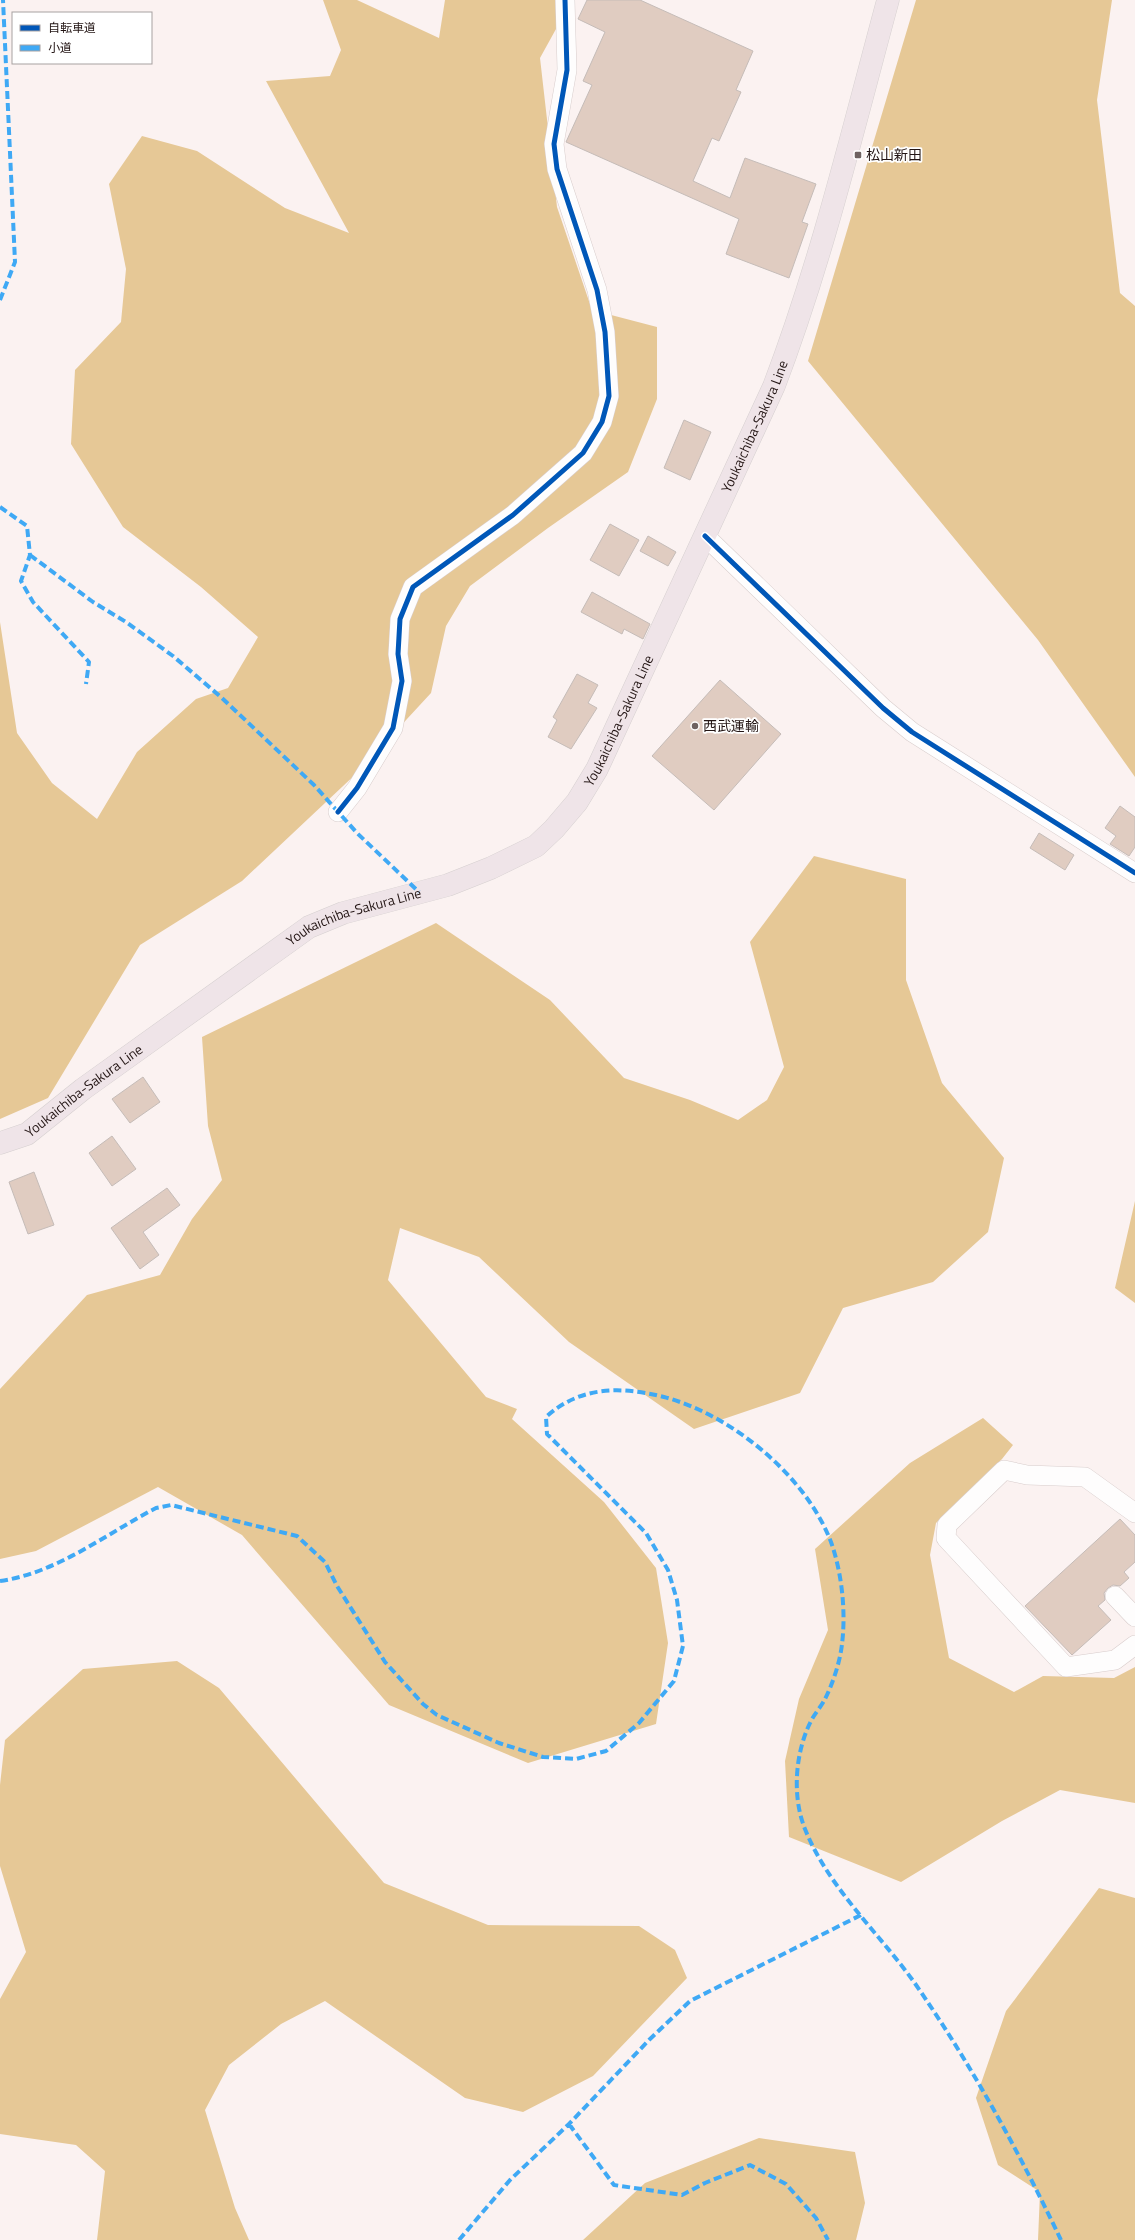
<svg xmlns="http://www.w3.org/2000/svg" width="1135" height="2240" font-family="'Titillium Web','Noto Sans JP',sans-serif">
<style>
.forest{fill:#e6c896}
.building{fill:#e0ccc1;stroke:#c5bcb8}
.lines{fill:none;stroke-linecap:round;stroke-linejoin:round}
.minor-casing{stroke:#d8cdcc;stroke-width:20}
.major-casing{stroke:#d6d0d0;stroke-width:23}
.minor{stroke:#fefdfd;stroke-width:19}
.major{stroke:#efe4e8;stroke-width:22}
.quiet{stroke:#3fa9f5;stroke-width:4;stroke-dasharray:8 4;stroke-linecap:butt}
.cycleway-casing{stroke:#fff;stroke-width:8}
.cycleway{stroke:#0057b8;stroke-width:5}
.poi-dot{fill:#6e6261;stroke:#fff;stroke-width:1.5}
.labels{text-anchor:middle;stroke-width:3.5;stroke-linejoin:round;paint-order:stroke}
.poi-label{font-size:14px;fill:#221413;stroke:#fff;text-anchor:start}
.street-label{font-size:14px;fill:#221413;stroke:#fff}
</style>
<rect width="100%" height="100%" fill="#fbf2f1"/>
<path class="forest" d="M323,0H357L439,38L445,0H572L540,58L557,207L592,310L657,327V399L628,472L548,528L470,586L446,626L431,693L359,771L242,881L140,945L48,1098L0,1119V622L17,733L52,783L97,819L137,752L196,699L228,688L258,637L201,587L123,527L71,444L75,370L121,322L126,269L109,184L142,136L197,151L285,208L349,233L266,81L330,76L341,50Z
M916,0H1112L1097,100L1120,293L1135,306V777L1038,640L808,361Z
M814,856L906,879V980L942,1083L1004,1158L988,1232L933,1282L843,1308L800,1393L694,1429L569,1342L479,1257L400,1228L388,1280L486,1397L517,1409L512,1419L604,1502L656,1568L668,1643L656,1724L528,1763L389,1705L242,1535L158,1487L36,1551L0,1559V1389L87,1295L160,1275L192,1219L222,1180L208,1126L202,1037L436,923L550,1000L624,1078L690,1100L738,1120L767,1100L784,1067L750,942Z
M1135,1201V1303L1115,1288Z
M983,1418L1013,1445L1002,1459L936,1523L930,1555L949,1658L1014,1692L1043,1676L1114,1678L1135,1667V1803L1060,1790L1002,1821L901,1882L789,1837L785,1761L799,1699L828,1630L815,1549L910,1463Z
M177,1661L219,1688L384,1883L488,1925L639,1926L675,1950L687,1978L593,2076L523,2112L465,2098L325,2001L281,2024L229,2065L205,2110L235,2208L249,2240H97L105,2171L76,2145L0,2134V1999L26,1952L0,1866V1785L5,1740L83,1669Z
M1099,1888L1135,1898V2240H1038L1040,2192L998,2165L976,2098L1006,2011Z
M759,2138L855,2152L865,2203L856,2240H583L645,2183Z"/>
<path class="building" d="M587,0H640L753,51L736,90L741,92L719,141L712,138L693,181L730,198L745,158L816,184L802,222L808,224L789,278L726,254L739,219L566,142L592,85L583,81L605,32L578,19Z
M684,420L711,432L690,480L664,468Z
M610,524L639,540L619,576L590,560Z
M648,536L676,552L668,566L640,551Z
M592,592L650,624L643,639L624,629L622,634L581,612Z
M577,674L598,685L588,703L597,708L571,749L548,737L557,720L553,717Z
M720,680L781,734L714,810L652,756Z
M1120,806L1135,817V847L1129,856L1110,844L1116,836L1105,828Z
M1039,833L1074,855L1065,870L1030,848Z
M143,1077L160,1102L130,1123L112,1099Z
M112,1136L136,1169L112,1186L89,1153Z
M34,1172L54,1225L28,1234L9,1182Z
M167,1188L180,1205L143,1232L159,1255L140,1269L111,1228Z
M1120,1519L1135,1535V1562L1124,1572L1129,1578L1120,1586L1113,1585L1108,1588L1104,1593L1105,1600L1098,1606L1111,1620L1072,1655L1025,1606Z"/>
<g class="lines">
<defs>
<path id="minor" d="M705,536L883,708L912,732L1135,873
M338,812L357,788L393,728L402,681L398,654L400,619L413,587L513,515L583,453L602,422L609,396L605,332L597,290L557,169L554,144L567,70L565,0
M1135,1513L1085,1477L1027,1475L1004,1470L947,1525L946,1538L1066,1667L1115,1660L1135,1645
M1115,1596L1135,1617"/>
<g id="major">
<path id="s1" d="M0,1143L27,1134L83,1089L309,927L343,913L448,885L491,868L536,846L554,829L577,802L597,769L774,386C822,260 853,129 888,0"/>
</g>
</defs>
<use href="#minor" class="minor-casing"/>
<use href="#major" class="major-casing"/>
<use href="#minor" class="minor"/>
<use href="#major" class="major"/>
<path class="quiet" d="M0,300L15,262L3,0
M0,507L27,526L30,555L21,581L33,602L89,662L86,684
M30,555L93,602L126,622L173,656L222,698L314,785L357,833L419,892
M0,1581C57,1573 106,1534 156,1508L171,1505L297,1536L325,1562L337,1586L385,1662L423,1704L437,1715L499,1743L543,1757L576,1759L606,1751L639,1723L674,1681L683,1646L677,1600L668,1570L646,1533L547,1434L546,1417C580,1386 621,1386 664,1397C732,1415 806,1476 831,1542C842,1573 846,1612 842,1644C840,1662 833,1683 825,1699C821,1707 814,1714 810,1723C795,1754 792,1797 805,1829C828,1887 878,1932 914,1982C971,2064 1018,2150 1061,2240
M569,2124L614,2185L682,2195L705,2183L750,2165L786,2184L816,2218L828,2240
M459,2240L510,2180L569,2124L649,2040L690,2001L861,1915"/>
<defs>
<path id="cycleway" d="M705,536L883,708L912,732L1135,873
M338,812L357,788L393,728L402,681L398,654L400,619L413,587L513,515L583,453L602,422L609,396L605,332L597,290L557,169L554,144L567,70L565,0"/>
</defs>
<use href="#cycleway" class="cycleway-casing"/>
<use href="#cycleway" class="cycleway"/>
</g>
<g class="poi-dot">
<rect x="854" y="151" width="8" height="8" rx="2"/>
<circle cx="695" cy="726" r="4"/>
</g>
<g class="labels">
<g class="poi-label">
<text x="866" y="160">松山新田</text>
<text x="703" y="731">西武運輸</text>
</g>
<g class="street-label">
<text dy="5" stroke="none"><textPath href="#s1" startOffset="1096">Youkaichiba-Sakura Line</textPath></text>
<text dy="5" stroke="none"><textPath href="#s1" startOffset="772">Youkaichiba-Sakura Line</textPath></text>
<text dy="5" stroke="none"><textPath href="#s1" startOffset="424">Youkaichiba-Sakura Line</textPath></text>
<text dy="5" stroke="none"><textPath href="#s1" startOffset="100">Youkaichiba-Sakura Line</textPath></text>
</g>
</g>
<rect x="12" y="12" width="140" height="52" fill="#ffffff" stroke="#a7a1a1"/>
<rect x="20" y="25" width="20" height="6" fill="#0057b8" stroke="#a7a1a1"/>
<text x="48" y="32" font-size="12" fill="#221413">自転車道</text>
<rect x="20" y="45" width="20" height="6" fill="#3fa9f5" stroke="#a7a1a1"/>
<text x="48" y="52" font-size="12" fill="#221413">小道</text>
</svg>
